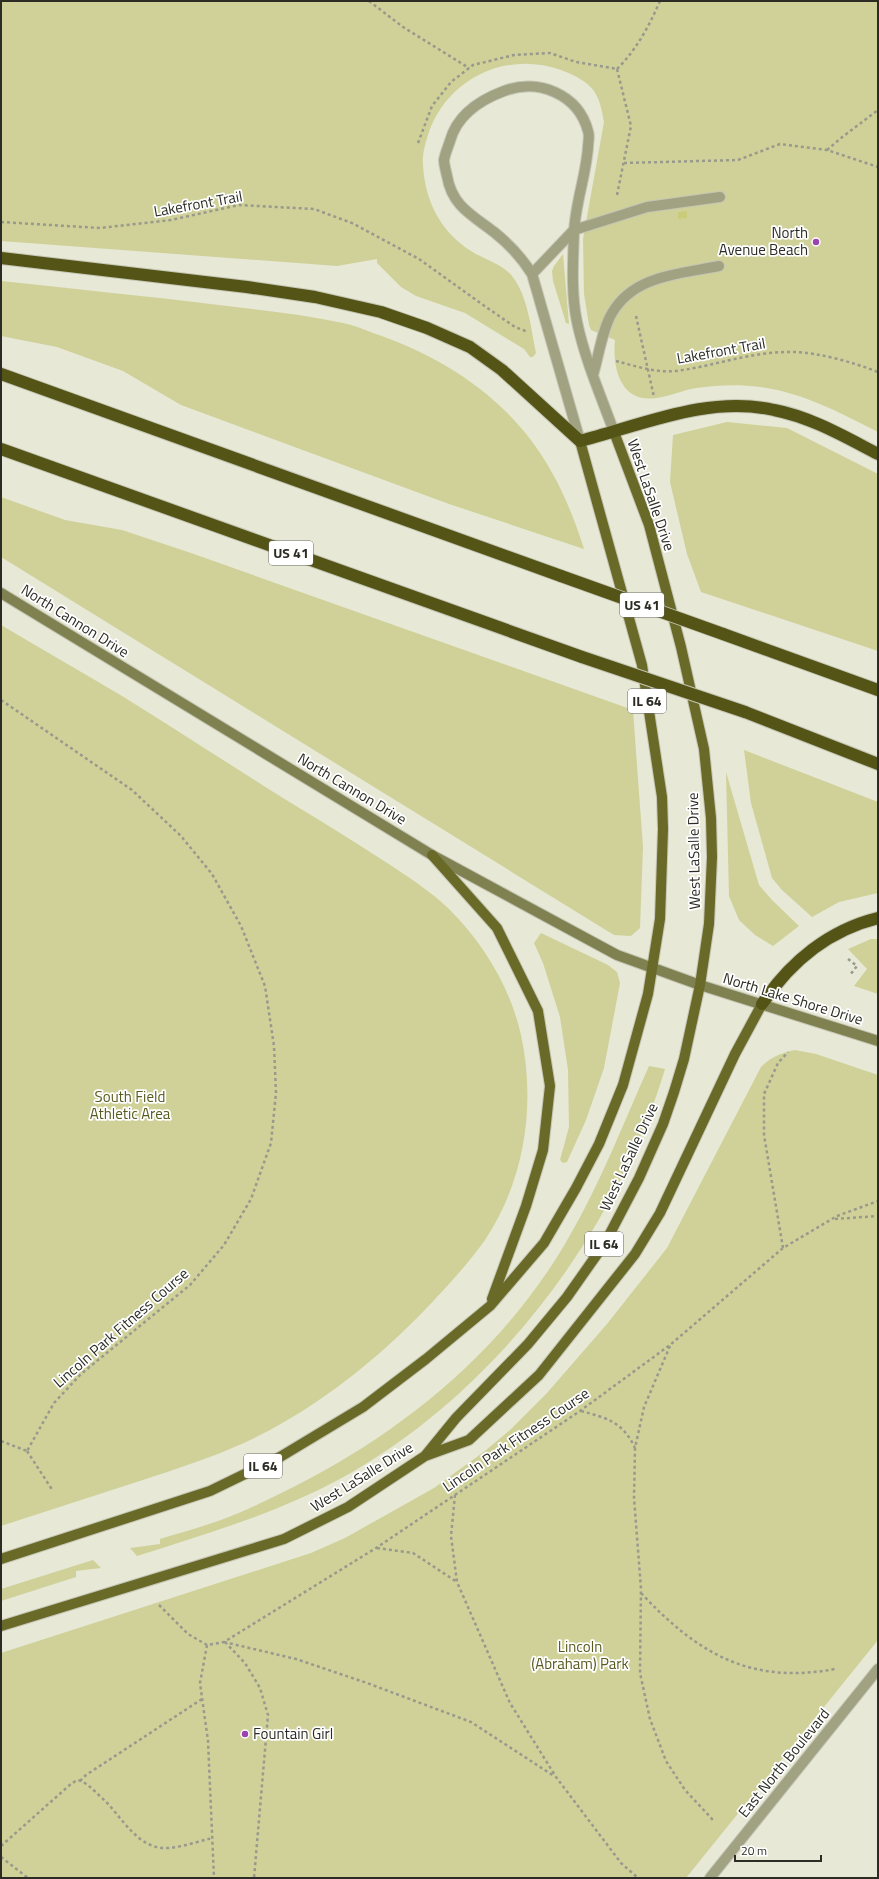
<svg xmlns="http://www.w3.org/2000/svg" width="879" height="1879" font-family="'Titillium Web',sans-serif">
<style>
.green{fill:#cfd199}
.building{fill:#cacc7c}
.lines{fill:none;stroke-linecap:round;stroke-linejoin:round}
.lane-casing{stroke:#c5c6b5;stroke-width:12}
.street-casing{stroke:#c5c6b5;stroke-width:12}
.secondary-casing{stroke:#c5c6b5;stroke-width:12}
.primary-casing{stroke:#c5c6b5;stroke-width:12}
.highway-casing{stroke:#c5c6b5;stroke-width:14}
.path{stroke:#99998c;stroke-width:2.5;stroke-dasharray:3 3;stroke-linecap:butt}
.lane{stroke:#a1a282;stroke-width:10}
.street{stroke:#a1a282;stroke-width:10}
.secondary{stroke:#808150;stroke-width:10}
.primary{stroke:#696928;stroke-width:10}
.highway{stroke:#545416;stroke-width:12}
.highway-bridge-casing{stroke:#c5c6b5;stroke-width:14;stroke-linecap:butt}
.highway-bridge{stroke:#545416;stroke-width:12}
.poi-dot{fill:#9b43b0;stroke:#fff;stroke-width:1.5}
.labels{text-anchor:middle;stroke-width:3.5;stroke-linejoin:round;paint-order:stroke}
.shield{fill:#fff;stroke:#6b6b66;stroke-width:1}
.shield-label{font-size:14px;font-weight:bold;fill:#2c2c25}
.street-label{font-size:15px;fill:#2c2c25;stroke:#fff}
.poi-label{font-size:15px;fill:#2c2c25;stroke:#fff;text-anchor:end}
.park-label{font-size:15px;fill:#595920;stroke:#fff}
</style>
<rect width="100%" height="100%" fill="#e7e8d5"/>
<path class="green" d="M1,1H878V432C841,413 801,392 760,387C739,384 716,385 696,388C678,391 652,405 634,395C616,385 613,358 615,340L591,330L589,325L584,294L583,239L604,122C602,111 600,100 594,91C587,81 572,74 561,70C506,50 446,79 428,135C425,144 422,156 423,165C425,201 440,231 471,251C485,260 501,263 512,276C528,296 531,329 536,353L533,357H530L524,349L465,313L416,296L401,287L377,263V259L337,266L1,241Z
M563,254L569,324L566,323L553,281L552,271L554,266Z
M1,281C74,289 146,296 219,305C260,310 302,314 343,323C353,325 363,329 373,333C431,352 488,386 527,435C554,469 571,508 584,549L449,504L181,405L123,371L57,347L1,336Z
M727,422L787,428L878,474V651L701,592L687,554L670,482L673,435Z
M1,497L65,520L122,530L191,553L633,710L643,847L640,928L631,936L614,935L1,557Z
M1,625C41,649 82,672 122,696C180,732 238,770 296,806C326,824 355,842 384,861C407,876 429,890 449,909C484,944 510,987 521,1035C536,1105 525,1180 485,1240C465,1268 441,1293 417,1318C377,1358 333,1394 284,1422C244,1446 200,1461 155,1476C104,1493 52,1509 1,1526Z
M744,750L878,802V893L839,902L812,917L782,890L772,878L751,803Z
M726,772L759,885L772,900L799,926L773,946L755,935L739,920L729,896Z
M541,933L608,965L617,972L620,983L604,1068L586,1120L567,1162L563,1163L560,1160L569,1127L568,1070L560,1017L543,963L534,943Z
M871,939H878V994L854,986L867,969L848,949Z
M795,1050L816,1054L878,1075V1640L686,1878H1V1653L311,1553L345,1538L434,1488L485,1451L510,1430L547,1393L607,1324L667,1248L761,1067C772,1056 782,1053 795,1050Z
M649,1066L665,1069C615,1235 492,1397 338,1480C274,1514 206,1534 137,1556L130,1548L160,1544V1539C180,1533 201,1527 221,1520C250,1509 278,1495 305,1481C413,1424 508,1344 569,1237C601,1182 623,1124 649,1066Z
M93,1560L101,1568L76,1571V1577L1,1601V1589Z"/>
<path class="building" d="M687,211V218L678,219V212Z"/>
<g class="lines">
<defs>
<path id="lane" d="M532,274L574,230L647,207L720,197
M593,375C599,355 602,330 612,313C634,275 680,274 719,266
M580,441L532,274C522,258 509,244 494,232C472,215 452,206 447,176C446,171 444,165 444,160C445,154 448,147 450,141C457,115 480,100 504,91C538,78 578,94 588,131C590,136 588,142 588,147C586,176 575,204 574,233C573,261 571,294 577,322C585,360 601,396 614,432"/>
<path id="street" d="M710,1878L878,1669"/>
<path id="secondary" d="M1,593L432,855L617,955L700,985L878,1041"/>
<path id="primary" d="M432,855L497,928L538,1011L550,1086L543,1150L526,1206L492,1299
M425,1456L469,1440L539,1375L635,1254L660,1213L735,1054L762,1004
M1,1559L210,1491L280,1457L363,1407L426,1359L490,1306L544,1243L576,1188L599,1144L623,1085L648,994L660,919L663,829L662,797L642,665L580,441
M1,1626L284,1539L348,1507L425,1456L456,1418L528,1344L567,1297L605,1243L639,1178L663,1124L674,1092L684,1059L700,985L709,924L712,857L711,818L704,749L681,647L649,525L614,432"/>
<path id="highway" d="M1,258L247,287L315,297L381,312L427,328L470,347L502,370L580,441C642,425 709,395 774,410C811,417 845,437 878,454
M1,374L561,576
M1,449L582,657
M723,634L878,690
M745,712L878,764
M762,1004C790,962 829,930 878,918"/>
</defs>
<use href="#lane" class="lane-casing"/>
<use href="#street" class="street-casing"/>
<use href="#secondary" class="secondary-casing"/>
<use href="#primary" class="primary-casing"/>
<use href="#highway" class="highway-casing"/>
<path class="path" d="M369,1L403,27L469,68
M617,69C637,49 649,26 660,1
M418,143L432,106L451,82L473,65L514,55L550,53L576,62L617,69
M827,150L841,138L878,110
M624,163L738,160L780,144L827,150L878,167
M617,195L631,126L617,69
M1,222L100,228L171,220L239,205L314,209L352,223L419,259L486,307L515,327L528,332
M636,316L654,397
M616,361C635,366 656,373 676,371C715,366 752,351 793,352C818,352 855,363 878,372
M1,700L132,790L181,836L212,874L241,926L265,986L274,1046L276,1093L271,1143L251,1199L224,1245L190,1285L81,1374L54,1403L27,1451
M848,959L857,966L850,975
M835,1219L878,1216
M783,1248L764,1135V1094L778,1063L788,1052
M670,1346L644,1407L635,1448L634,1498L641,1589L640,1673L650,1719L666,1761L685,1790L713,1820
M581,1411C607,1418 623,1422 635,1448
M1,1441L27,1451
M27,1451L53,1491
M455,1495L451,1536L457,1582L510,1703L556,1777L621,1863L638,1878
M377,1548L413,1553L457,1582
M641,1593C697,1653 750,1685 835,1669
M159,1605L188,1634L207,1645L224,1642L376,1548L580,1411L670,1345L783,1248L837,1216L878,1201
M224,1642L296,1659L367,1683L471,1722L554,1776
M225,1642L245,1663L260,1688L268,1715L254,1878
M207,1645L200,1683L208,1741L214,1878
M80,1781L86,1775L202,1699
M1,1846L72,1783L78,1780C88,1783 94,1791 102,1798C122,1816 137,1850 168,1848C183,1847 199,1841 213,1838
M1,1857L28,1878"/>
<use href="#lane" class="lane"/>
<use href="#street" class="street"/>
<use href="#secondary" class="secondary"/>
<use href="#primary" class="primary"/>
<use href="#highway" class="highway"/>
<defs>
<path id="highway-bridge" d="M561,576L723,634
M582,657L745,712"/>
</defs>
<use href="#highway-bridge" class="highway-bridge-casing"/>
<use href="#highway-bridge" class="highway-bridge"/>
</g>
<g class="poi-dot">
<circle cx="816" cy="242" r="4"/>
<circle cx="245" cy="1734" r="4"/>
</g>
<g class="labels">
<g class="shield">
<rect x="269" y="541" width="44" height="24" rx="3"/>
<rect x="620" y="593" width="44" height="24" rx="3"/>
<rect x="628" y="689" width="38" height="24" rx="3"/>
<rect x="585" y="1232" width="38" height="24" rx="3"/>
<rect x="244" y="1454" width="38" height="24" rx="3"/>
</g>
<g class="shield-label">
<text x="291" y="558">US 41</text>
<text x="642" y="610">US 41</text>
<text x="647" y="706">IL 64</text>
<text x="604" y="1249">IL 64</text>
<text x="263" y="1471">IL 64</text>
</g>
<g class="street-label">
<text transform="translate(198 204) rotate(-10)" y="5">Lakefront Trail</text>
<text transform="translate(721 351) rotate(-10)" y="5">Lakefront Trail</text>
<text transform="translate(651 495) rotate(71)" y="5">West LaSalle Drive</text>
<text transform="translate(75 621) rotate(32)" y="5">North Cannon Drive</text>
<text transform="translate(352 789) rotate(31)" y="5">North Cannon Drive</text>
<text transform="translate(694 851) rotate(-91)" y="5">West LaSalle Drive</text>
<text transform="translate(793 999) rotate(17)" y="5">North Lake Shore Drive</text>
<text transform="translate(629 1157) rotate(-65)" y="5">West LaSalle Drive</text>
<text transform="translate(121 1328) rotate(-41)" y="5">Lincoln Park Fitness Course</text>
<text transform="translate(516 1440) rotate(-34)" y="5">Lincoln Park Fitness Course</text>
<text transform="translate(362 1477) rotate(-32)" y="5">West LaSalle Drive</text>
<text transform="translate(784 1763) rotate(-51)" y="5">East North Boulevard</text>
</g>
<g class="poi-label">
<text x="808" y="238">North<tspan x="808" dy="17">Avenue Beach</tspan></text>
<text x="253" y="1739" text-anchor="start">Fountain Girl</text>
</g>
<g class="park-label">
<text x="130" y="1102">South Field<tspan x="130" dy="17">Athletic Area</tspan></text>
<text x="580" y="1652">Lincoln<tspan x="580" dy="17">(Abraham) Park</tspan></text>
</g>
</g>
<rect width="879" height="1879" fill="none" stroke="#2c2c25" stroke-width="4"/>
<path d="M735 1855v6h86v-6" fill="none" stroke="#2c2c25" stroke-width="2"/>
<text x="741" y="1855" font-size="12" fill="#2c2c25" stroke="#ffffff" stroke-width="3" paint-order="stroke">20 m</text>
</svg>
